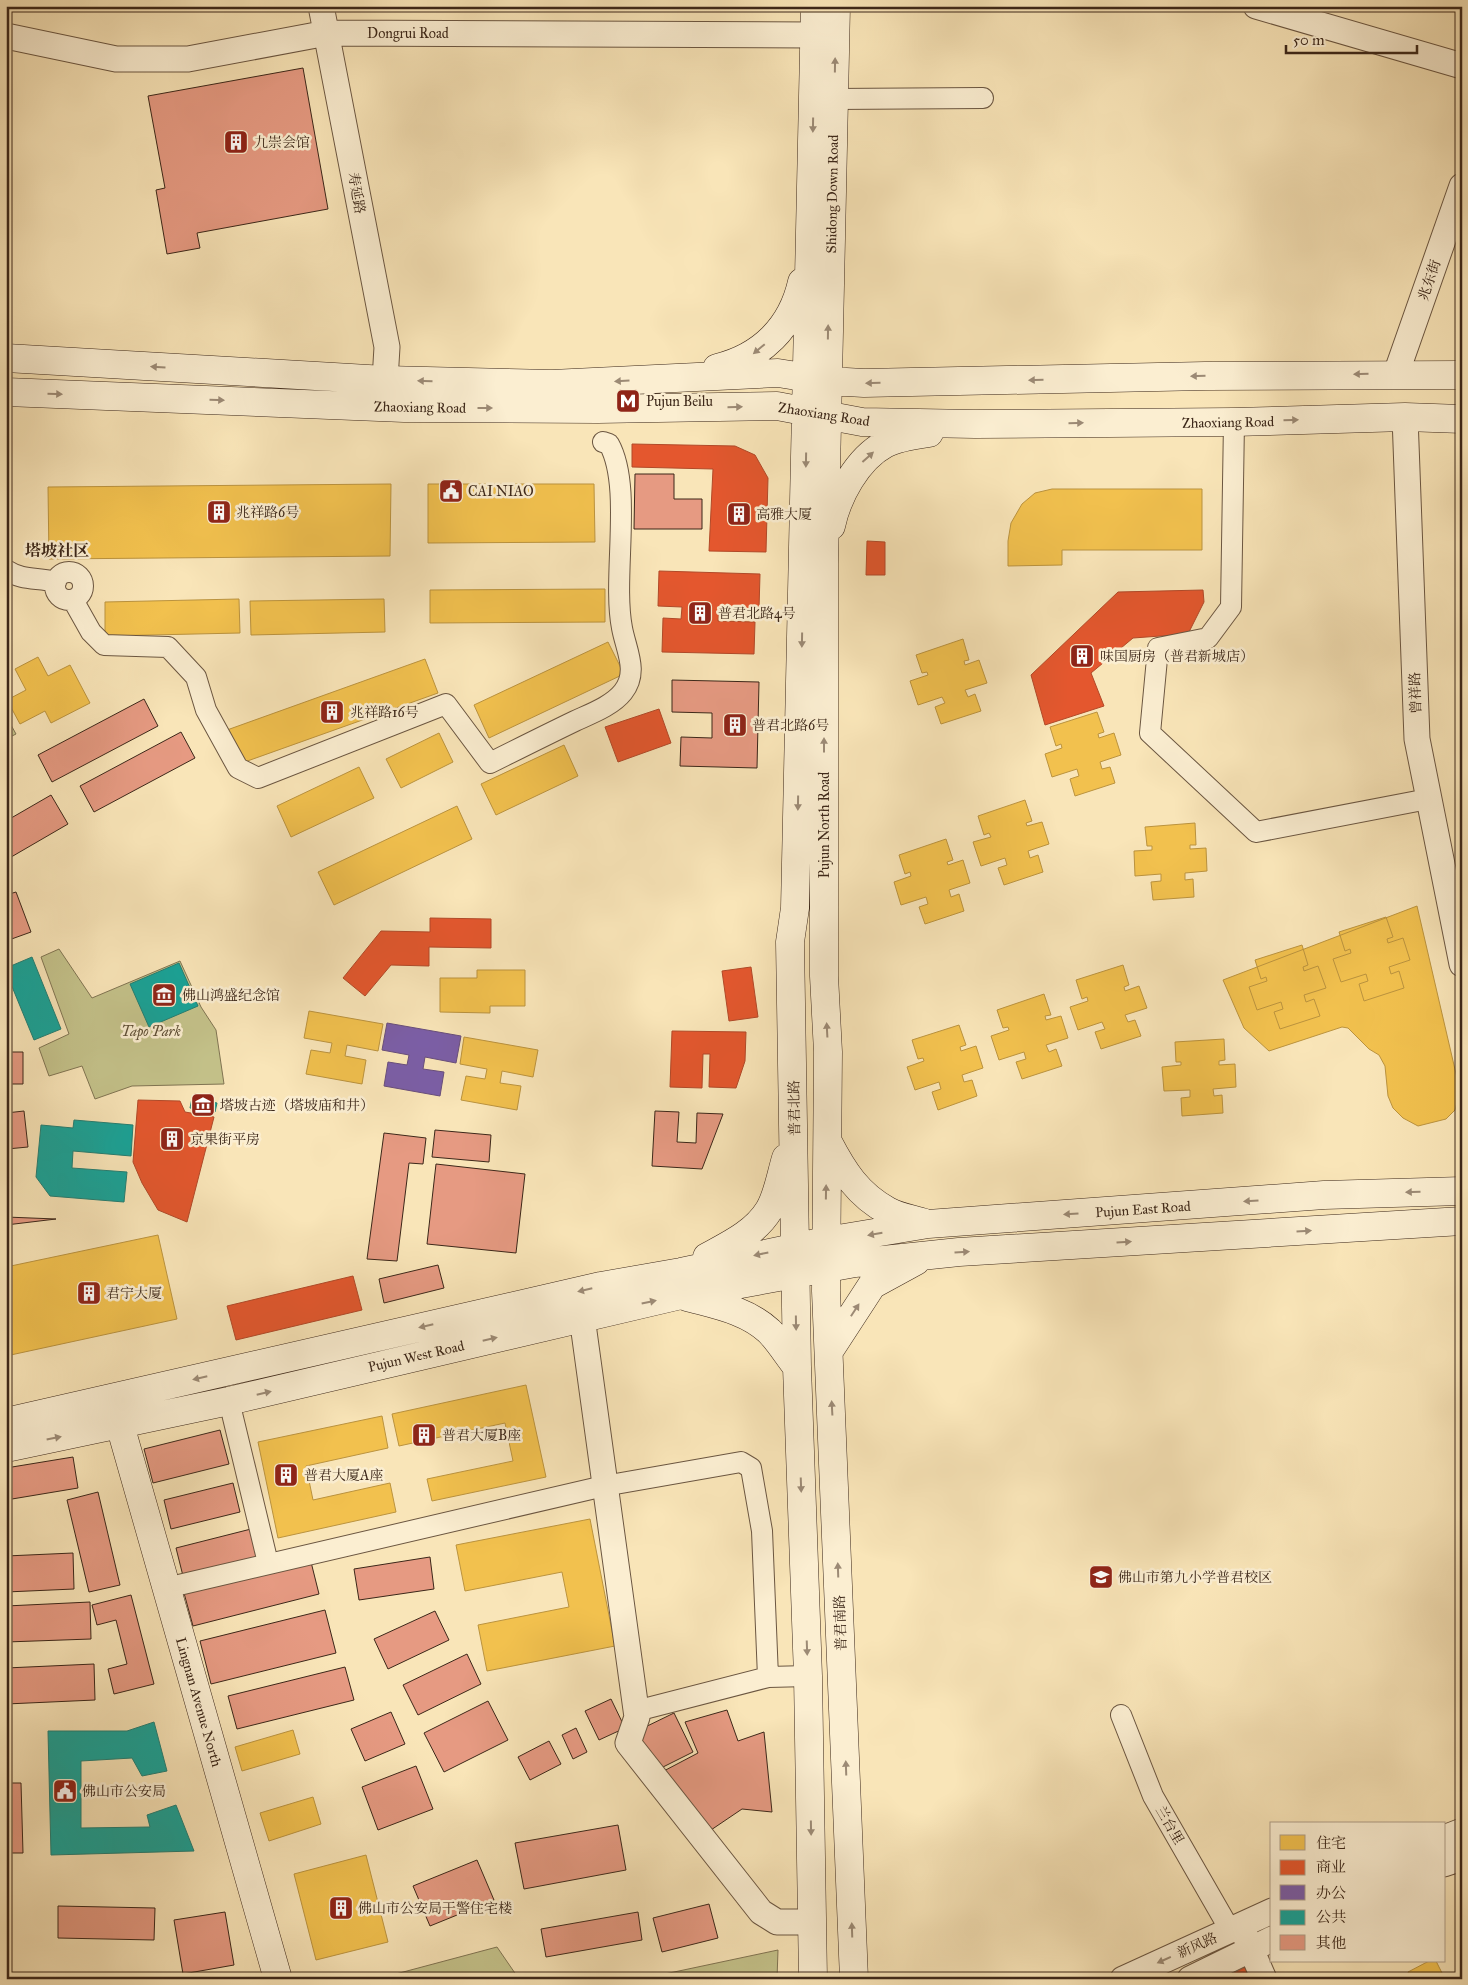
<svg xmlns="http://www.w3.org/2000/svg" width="1468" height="1985" font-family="'IM FELL Great Primer','Noto Serif SC',serif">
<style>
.green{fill:#c4c28a;stroke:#807452}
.homes{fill:#f2c14e;stroke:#bb933e}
.shops{fill:#e4572e;stroke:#b24928}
.offices{fill:#7b5ea7;stroke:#684e7c}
.public{fill:#17a398;stroke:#227e72}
.building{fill:#e69a82;stroke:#3c2719}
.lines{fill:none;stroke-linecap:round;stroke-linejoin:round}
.minor-casing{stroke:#6b5641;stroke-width:22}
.tertiary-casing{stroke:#6b5641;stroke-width:27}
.secondary-casing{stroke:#3c2719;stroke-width:29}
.minor{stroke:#fbeed1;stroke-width:20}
.tertiary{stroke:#fbeed1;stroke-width:25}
.secondary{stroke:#fbeed1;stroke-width:28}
.oneway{fill:#9c8a75}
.labels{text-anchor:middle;stroke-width:5;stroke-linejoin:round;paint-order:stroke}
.street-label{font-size:14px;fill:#3c2719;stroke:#fbeed1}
.poi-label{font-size:14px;fill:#3c2719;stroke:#fbeed1;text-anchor:start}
.park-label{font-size:14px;font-style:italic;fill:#5e4e35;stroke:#fbeed1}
.quarter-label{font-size:16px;font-weight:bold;fill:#3c2719;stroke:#fbeed1}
</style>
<rect width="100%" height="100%" fill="#f9e5b8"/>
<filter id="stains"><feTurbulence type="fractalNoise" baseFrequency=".004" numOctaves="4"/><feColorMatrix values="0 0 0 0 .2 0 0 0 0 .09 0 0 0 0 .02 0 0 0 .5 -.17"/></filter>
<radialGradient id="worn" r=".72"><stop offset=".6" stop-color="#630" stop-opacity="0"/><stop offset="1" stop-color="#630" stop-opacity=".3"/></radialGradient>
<path class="green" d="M6,716L16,734L6,739Z
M59,949L92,998L180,961L201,1007L216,1030L224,1084L132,1086L95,1099L82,1066L49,1076L39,1048L69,1034L41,957Z
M497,1947L519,1979H377Z
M778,1950L777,1979H641Z"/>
<path class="homes" d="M391,484L390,556L49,559L48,487Z
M428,484H594L595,542L428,543Z
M1052,489H1202V550H1062V565L1008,566V541L1011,523L1022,504L1035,493Z
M605,589V622L430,623V590Z
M239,599L240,633L105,636V602Z
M384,599L385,632L251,635L250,601Z
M963,639L969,660L964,661L965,665L979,660L987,683L965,690L968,697L975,694L981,711L941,724L935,707L945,703L942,697L918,705L910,681L928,675L927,672L922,673L916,655Z
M608,642L624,674L489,738L474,705Z
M38,657L48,676L70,665L90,703L51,723L45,711L20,724L7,700L26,690L15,669Z
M425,659L438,693L239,764L227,730Z
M1097,712L1104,732L1098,734L1099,738L1114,733L1121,755L1100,762L1102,769L1110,767L1115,783L1075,796L1070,779L1079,776L1077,769L1052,777L1045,754L1062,748L1061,744L1056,746L1050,727Z
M439,733L453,762L401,788L386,759Z
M564,745L578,776L496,815L481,784Z
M359,767L374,798L291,837L277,806Z
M1025,800L1032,821L1026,823L1027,826L1042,822L1049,844L1028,851L1030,858L1038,855L1043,872L1004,885L998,868L1007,865L1005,858L981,866L973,842L991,837L989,833L984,835L978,816Z
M457,806L472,839L334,905L318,872Z
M1195,823L1196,845H1190V849L1206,848L1207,871L1185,873V880L1193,879L1194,897L1153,900L1151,882L1161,881V874L1135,876L1134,851L1152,850V846H1147L1145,827Z
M946,839L953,860L947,862L948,865L963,860L970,883L949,890L951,897L959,894L964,911L925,924L919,907L928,904L926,897L901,905L894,882L911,876L910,872L905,874L899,855Z
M1417,906L1460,1091L1455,1110L1446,1119L1418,1126L1403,1118L1393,1108L1388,1096L1385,1066L1379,1055L1369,1049L1348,1028L1342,1027L1269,1051L1244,1028L1223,980Z
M1386,917L1393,937L1387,939L1388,943L1403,938L1410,960L1389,967L1391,974L1399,971L1404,988L1364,1001L1359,984L1368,981L1366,974L1341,982L1333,959L1351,953L1350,949L1345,951L1339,932Z
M1302,945L1308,965L1303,967L1304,971L1318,966L1326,988L1304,995L1306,1002L1314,999L1320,1016L1280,1029L1274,1012L1283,1009L1281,1002L1257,1010L1249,987L1267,981L1266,977L1261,979L1255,960Z
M1123,965L1129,985L1124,987L1125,991L1139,986L1147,1008L1125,1015L1128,1022L1135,1020L1141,1036L1101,1049L1095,1032L1105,1029L1102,1022L1078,1030L1070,1007L1088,1001L1087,997L1082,999L1076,980Z
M477,970H525V1006H490V1013L440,1012V978H477Z
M1044,994L1051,1015L1045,1016L1046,1020L1061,1016L1068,1038L1046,1045L1049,1052L1056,1049L1062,1066L1022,1079L1016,1062L1026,1059L1024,1052L999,1060L991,1036L1009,1030L1008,1027L1003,1028L997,1010Z
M309,1011L383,1024L378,1051L347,1045L345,1056L366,1060L362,1084L306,1074L311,1050L330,1053L332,1043L304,1038Z
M959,1025L966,1045L960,1047L961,1051L976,1046L983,1068L962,1075L964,1082L972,1080L977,1096L938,1110L932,1092L941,1089L939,1082L915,1090L907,1067L924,1061L923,1058L918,1059L912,1040Z
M464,1037L538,1050L533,1077L502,1071L500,1083L521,1086L517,1110L461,1100L466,1076L485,1079L487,1069L460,1064Z
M1224,1039L1225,1060L1219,1061V1065L1235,1064L1236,1087L1213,1089L1214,1096L1222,1095L1223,1113L1182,1116L1181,1098L1190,1097V1090L1164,1091L1162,1067L1181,1065V1062H1176L1175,1042Z
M158,1235L177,1319L6,1356V1267Z
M526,1385L546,1477L432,1501L427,1479L513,1461L505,1423L399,1446L392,1414Z
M382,1416L388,1448L306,1466L313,1500L390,1483L396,1512L278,1538L258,1442Z
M590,1519L615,1646L487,1671L478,1625L569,1607L562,1572L465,1591L456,1545Z
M293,1730L300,1754L242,1771L235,1747Z
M313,1797L321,1824L269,1841L260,1813Z
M366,1855L388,1942L316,1960L294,1874Z
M1429,1961H1436L1445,1979H1411L1408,1972Z
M1462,1973V1979H1450Z"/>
<path class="shops" d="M632,444L735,446L755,455L768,478L766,552L709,551L713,469L632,467Z
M867,541L885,542V575H866Z
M659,571L760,574L759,609L719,608L718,621L755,622L754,654L662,652L663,618L681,619L682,607L658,606Z
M1203,590L1204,602L1188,634L1133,638L1091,673L1104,706L1045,725L1031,675L1118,592Z
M659,709L671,743L618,762L605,727Z
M430,918L491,919V948L429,947V966L391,965L365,996L343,978L381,931L430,932Z
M751,967L758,1017L729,1021L722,971Z
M672,1031L746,1032L745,1061L736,1088L709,1087L710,1054H703L702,1088L670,1087Z
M138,1100L180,1101L185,1112L214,1117L187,1222L158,1210L142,1183L133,1162Z
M353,1276L362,1310L236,1340L227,1306Z
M1248,1966L1253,1979H1222Z"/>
<path class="offices" d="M387,1023L461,1036L456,1063L425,1057L423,1069L444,1072L440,1096L384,1086L388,1062L407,1065L409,1055L382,1050Z"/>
<path class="public" d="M32,957L61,1029L34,1040L6,972V968Z
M179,963L198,1006L149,1027L130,984Z
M192,1098L217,1103L215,1112L190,1108Z
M74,1120L133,1125L131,1156L73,1151L72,1168L127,1172L124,1202L50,1196L36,1177L41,1125L73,1128Z
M154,1722L167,1771L142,1776L132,1758L81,1761V1828L150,1827L147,1815L176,1805L194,1851L51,1855L48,1731H127Z"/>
<path class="building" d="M303,68L328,209L197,233L200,248L167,254L156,190L165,188L148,96Z
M635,474H674V499H702V529H634Z
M672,680L759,682L757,768L680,766L681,737L712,738V713L672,712Z
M144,699L158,726L52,782L38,755Z
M181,732L195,758L94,812L80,786Z
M51,795L68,824L6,860V821Z
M16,892L31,932L6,941V895Z
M6,1052H23V1084H6Z
M24,1111L28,1147L7,1149L6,1113Z
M655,1111L679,1112L677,1142L696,1143L697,1113L723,1114L702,1169L652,1166Z
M435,1130L491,1135L489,1162L432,1157Z
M384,1133L426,1138L423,1164L409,1163L397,1261L367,1259Z
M436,1164L525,1174L516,1253L427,1244Z
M6,1217L56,1219L6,1225Z
M438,1265L444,1288L384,1303L379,1279Z
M220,1430L229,1464L153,1483L144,1449Z
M73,1457L78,1488L6,1500V1468Z
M233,1483L240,1512L171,1529L164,1500Z
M98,1492L120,1585L89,1592L67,1500Z
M251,1529L258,1557L183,1576L176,1548Z
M73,1553L74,1589L6,1592V1556Z
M430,1557L434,1589L359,1600L354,1569Z
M311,1562L319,1594L193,1626L184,1593Z
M131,1595L154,1684L114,1694L108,1669L127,1664L116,1620L97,1625L92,1605Z
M90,1602L91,1639L6,1642V1606Z
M325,1610L336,1653L211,1684L200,1641Z
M435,1611L449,1640L388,1669L374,1639Z
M467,1654L481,1684L418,1715L403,1685Z
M94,1664L95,1700L6,1704V1668Z
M345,1667L354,1700L237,1729L228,1696Z
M611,1699L625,1728L599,1740L585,1711Z
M488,1701L508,1740L444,1772L424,1733Z
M727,1710L738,1741L764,1732L772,1812L742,1809L708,1832L660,1773L698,1753L685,1722Z
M391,1712L405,1744L365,1761L351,1729Z
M674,1713L693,1752L657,1770L637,1731Z
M576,1728L587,1752L573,1759L562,1735Z
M549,1741L561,1764L530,1780L518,1757Z
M6,1742H11V1778L6,1779Z
M416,1766L433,1809L378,1830L362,1787Z
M6,1783H21L23,1853H6Z
M618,1825L626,1870L524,1889L515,1843Z
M477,1860L494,1900L430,1926L413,1886Z
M709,1904L718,1938L662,1952L653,1918Z
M58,1906L155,1908L154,1940L58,1938Z
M225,1912L234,1965L183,1974L174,1920Z
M638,1912L642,1940L546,1957L541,1929Z"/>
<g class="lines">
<defs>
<path id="minor" d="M834,99L983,98
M1234,422L1231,607L1208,638L1158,648L1150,733L1256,832L1428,799
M6,570C23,581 37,577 56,582
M55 586a14 14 0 1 1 28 0a14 14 0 1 1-28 0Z
M73,600L91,632L104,645L168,647L196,677L206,710L238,768L258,778L446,704L490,763C518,749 546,735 575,721C590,714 612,706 623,692C639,672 626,650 622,628C612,577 633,487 609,444L603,442
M229,1401L268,1563
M166,1588L604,1486L741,1462L751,1468L762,1531L768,1677
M636,1711L768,1677L808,1676
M1121,1715L1153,1796L1230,1930"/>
<path id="tertiary" d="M321,6L387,347L385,380
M1256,6L1462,66
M6,36L116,59H188L327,33L814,35
M1396,374L1462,186
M1405,417L1417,739L1462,964
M582,1317L637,1717L628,1743L761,1912L777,1922H812
M1444,1838L1462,1831
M1444,1864L1462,1858
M1244,1933L1264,1979
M1123,1979L1272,1911
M1190,1979L1272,1939"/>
<path id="secondary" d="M836,6L824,564V976L828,1052L826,1291L854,1979
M6,358L385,380L552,384L778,373L828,381L864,383L1205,376L1462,375
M717,368C762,357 792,327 802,282
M6,392L404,408L598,409L777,406L862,422L975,424L1234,422L1405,417L1462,419
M831,526C837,497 857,459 885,444C898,437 915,435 929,433
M828,1142C843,1171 858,1195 888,1211C898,1217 913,1219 925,1223
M707,1257C729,1245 755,1233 769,1210C778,1195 781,1174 786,1158
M687,1297C716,1305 746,1310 769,1331C779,1341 788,1356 797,1367
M829,1351L872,1285L916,1261
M6,1422L601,1286L681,1272L826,1241L928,1224L1324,1195L1462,1191
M120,1425L278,1979
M6,1448L229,1401L681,1295L855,1263L959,1252L1462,1221
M813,1979L808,1676L797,1367L790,942L795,908L815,6"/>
</defs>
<use href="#minor" class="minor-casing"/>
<use href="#tertiary" class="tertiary-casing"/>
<use href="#secondary" class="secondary-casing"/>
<use href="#minor" class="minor"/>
<use href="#tertiary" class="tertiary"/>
<use href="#secondary" class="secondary"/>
</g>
<defs><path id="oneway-solid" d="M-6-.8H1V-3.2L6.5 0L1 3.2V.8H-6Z" transform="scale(1.25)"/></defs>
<g class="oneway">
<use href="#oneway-solid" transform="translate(835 65) rotate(-89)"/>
<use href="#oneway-solid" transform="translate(813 125) rotate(91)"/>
<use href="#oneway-solid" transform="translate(828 332) rotate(-89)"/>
<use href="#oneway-solid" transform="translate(759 349) rotate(140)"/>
<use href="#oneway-solid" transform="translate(158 367) rotate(-177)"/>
<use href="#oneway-solid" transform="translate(1361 374) rotate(179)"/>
<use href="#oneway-solid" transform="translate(1198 376) rotate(179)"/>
<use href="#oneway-solid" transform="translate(1036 380) rotate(179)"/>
<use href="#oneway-solid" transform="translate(425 381) rotate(-179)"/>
<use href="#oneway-solid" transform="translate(622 381) rotate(177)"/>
<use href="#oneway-solid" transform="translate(873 383) rotate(179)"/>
<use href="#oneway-solid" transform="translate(55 394) rotate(2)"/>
<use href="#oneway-solid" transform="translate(217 400) rotate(2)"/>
<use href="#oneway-solid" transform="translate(735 407) rotate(-1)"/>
<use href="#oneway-solid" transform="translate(485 408)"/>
<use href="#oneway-solid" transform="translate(1291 420) rotate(-2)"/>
<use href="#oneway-solid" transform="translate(1076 423) rotate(-1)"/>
<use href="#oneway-solid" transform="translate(868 457) rotate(-42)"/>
<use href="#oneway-solid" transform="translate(806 460) rotate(91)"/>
<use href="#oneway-solid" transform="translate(802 640) rotate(91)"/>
<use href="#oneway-solid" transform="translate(824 745) rotate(-90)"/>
<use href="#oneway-solid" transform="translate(798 803) rotate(91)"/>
<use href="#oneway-solid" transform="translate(827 1030) rotate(-93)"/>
<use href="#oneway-solid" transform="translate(826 1192) rotate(-89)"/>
<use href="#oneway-solid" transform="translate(1413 1192) rotate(178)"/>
<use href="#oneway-solid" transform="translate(1251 1201) rotate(176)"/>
<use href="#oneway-solid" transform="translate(1071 1214) rotate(176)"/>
<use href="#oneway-solid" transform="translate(1304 1231) rotate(-4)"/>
<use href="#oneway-solid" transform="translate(875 1234) rotate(170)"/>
<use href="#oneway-solid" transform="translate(1124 1242) rotate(-4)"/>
<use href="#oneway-solid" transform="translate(962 1252) rotate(-4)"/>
<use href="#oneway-solid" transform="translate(761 1254) rotate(168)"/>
<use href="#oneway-solid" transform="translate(585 1290) rotate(167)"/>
<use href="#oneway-solid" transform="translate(649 1302) rotate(-12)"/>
<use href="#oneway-solid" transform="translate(855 1310) rotate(-57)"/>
<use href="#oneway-solid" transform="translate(796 1323) rotate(89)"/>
<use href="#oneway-solid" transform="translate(426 1326) rotate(167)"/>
<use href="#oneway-solid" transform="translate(490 1339) rotate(-13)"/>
<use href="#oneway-solid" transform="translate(200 1378) rotate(167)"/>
<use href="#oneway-solid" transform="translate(264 1393) rotate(-13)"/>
<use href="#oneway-solid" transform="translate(832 1408) rotate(-93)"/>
<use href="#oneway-solid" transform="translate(54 1438) rotate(-11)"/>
<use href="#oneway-solid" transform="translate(801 1485) rotate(88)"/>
<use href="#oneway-solid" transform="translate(838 1570) rotate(-92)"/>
<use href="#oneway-solid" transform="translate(807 1648) rotate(88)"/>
<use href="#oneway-solid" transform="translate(846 1768) rotate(-92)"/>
<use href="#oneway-solid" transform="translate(811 1828) rotate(89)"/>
<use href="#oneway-solid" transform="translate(852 1930) rotate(-92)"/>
<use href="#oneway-solid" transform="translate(1164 1960) rotate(156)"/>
</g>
<defs>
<symbol id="building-square" viewBox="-11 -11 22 22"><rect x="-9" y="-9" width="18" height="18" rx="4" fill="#8f2418" stroke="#fbeed1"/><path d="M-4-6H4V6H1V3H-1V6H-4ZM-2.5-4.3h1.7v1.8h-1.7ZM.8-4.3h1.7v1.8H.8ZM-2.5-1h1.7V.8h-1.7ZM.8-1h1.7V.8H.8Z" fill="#fff"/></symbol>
<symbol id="metro-square" viewBox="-11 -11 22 22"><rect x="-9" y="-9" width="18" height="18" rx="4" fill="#8f2418" stroke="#fbeed1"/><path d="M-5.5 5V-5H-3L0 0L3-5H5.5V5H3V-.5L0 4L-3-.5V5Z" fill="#fff"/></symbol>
<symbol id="civic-square" viewBox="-11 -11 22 22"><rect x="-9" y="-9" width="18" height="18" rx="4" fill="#8f2418" stroke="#fbeed1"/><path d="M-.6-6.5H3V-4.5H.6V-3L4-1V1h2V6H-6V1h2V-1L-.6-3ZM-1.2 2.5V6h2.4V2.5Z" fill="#fff"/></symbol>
<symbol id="museum-square" viewBox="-11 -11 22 22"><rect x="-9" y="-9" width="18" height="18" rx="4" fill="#8f2418" stroke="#fbeed1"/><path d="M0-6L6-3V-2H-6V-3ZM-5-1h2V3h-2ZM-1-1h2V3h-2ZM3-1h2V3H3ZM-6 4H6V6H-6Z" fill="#fff"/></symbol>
<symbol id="school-square" viewBox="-11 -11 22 22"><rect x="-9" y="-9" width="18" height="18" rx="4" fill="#8f2418" stroke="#fbeed1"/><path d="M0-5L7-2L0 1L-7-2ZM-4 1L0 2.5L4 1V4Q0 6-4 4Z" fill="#fff"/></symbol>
</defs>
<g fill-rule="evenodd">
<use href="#building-square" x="222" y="128" width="28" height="28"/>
<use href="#metro-square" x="614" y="387" width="28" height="28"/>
<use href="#civic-square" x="437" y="477" width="28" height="28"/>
<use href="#building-square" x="205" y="498" width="28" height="28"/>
<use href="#building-square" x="725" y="500" width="28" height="28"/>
<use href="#building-square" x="686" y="599" width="28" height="28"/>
<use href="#building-square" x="1068" y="642" width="28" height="28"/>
<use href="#building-square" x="318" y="698" width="28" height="28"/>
<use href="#building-square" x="721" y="711" width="28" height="28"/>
<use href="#museum-square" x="150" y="981" width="28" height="28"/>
<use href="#museum-square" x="189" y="1091" width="28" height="28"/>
<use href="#building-square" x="158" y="1125" width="28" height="28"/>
<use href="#building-square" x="75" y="1279" width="28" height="28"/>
<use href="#building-square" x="410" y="1421" width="28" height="28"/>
<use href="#building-square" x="272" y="1461" width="28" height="28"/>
<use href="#school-square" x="1087" y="1563" width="28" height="28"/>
<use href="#civic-square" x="51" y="1777" width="28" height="28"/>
<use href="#building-square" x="327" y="1894" width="28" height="28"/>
</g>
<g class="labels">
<g class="street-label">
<text x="408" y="38">Dongrui Road</text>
<text transform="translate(357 193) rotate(80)" y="5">寿延路</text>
<text transform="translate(832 194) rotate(-89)" y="5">Shidong Down Road</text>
<text transform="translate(1429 280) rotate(-71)" y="5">兆东街</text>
<text transform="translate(420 407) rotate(1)" y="5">Zhaoxiang Road</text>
<text transform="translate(824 414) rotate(9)" y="5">Zhaoxiang Road</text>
<text transform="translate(1228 422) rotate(-1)" y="5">Zhaoxiang Road</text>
<text transform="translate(1415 693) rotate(-92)" y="5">曾祥路</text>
<text transform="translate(824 825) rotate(-90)" y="5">Pujun North Road</text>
<text transform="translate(794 1108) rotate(-91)" y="5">普君北路</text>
<text transform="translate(1143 1209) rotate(-4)" y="5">Pujun East Road</text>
<text transform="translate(416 1356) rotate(-13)" y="5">Pujun West Road</text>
<text transform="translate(840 1623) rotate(-92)" y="5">普君南路</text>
<text transform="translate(199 1702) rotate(74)" y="5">Lingnan Avenue North</text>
<text transform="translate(1170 1825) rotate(60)" y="5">兰台里</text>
<text transform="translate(1197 1945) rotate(-24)" y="5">新风路</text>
</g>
<g class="poi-label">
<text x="254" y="147">九崇会馆</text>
<text x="646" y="406">Pujun Beilu</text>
<text x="468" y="496">CAI NIAO</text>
<text x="236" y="517">兆祥路6号</text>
<text x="756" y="519">高雅大厦</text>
<text x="718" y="618">普君北路4号</text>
<text x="1100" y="661">味国厨房（普君新城店）</text>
<text x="350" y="717">兆祥路16号</text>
<text x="752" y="730">普君北路6号</text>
<text x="182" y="1000">佛山鸿盛纪念馆</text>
<text x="220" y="1110">塔坡古迹（塔坡庙和井）</text>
<text x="190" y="1144">京果街平房</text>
<text x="106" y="1298">君宁大厦</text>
<text x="442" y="1440">普君大厦B座</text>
<text x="304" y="1480">普君大厦A座</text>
<text x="1118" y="1582">佛山市第九小学普君校区</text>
<text x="82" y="1796">佛山市公安局</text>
<text x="358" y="1913">佛山市公安局干警住宅楼</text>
</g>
<g class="park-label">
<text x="151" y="1036">Tapo Park</text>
</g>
<g class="quarter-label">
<text x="57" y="556">塔坡社区</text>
</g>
</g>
<rect width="1468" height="1985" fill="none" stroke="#f9e5b8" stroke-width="25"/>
<rect x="8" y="8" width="1453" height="1970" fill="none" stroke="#3c2719" stroke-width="2.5"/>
<rect x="12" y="12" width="1443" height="1960" fill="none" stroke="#3c2719"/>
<rect x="1270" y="1822" width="175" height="140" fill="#fbeed1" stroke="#af9e87"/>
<rect x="1280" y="1835" width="25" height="15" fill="#f2c14e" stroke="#af9e87"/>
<text x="1316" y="1848" font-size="15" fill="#3c2719">住宅</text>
<rect x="1280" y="1860" width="25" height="15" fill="#e4572e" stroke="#af9e87"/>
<text x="1316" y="1872" font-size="15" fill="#3c2719">商业</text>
<rect x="1280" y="1885" width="25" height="15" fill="#7b5ea7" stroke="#af9e87"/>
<text x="1316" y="1898" font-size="15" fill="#3c2719">办公</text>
<rect x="1280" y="1910" width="25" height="15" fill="#17a398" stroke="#af9e87"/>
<text x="1316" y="1922" font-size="15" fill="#3c2719">公共</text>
<rect x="1280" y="1935" width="25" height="15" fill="#e69a82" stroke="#af9e87"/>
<text x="1316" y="1948" font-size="15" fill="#3c2719">其他</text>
<path d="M1286 45v8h131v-8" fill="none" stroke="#3c2719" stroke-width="2.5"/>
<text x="1293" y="45" font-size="15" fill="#3c2719" stroke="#fbeed1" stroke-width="4" paint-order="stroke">50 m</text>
<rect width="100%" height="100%" filter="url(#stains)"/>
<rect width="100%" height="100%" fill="url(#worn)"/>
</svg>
